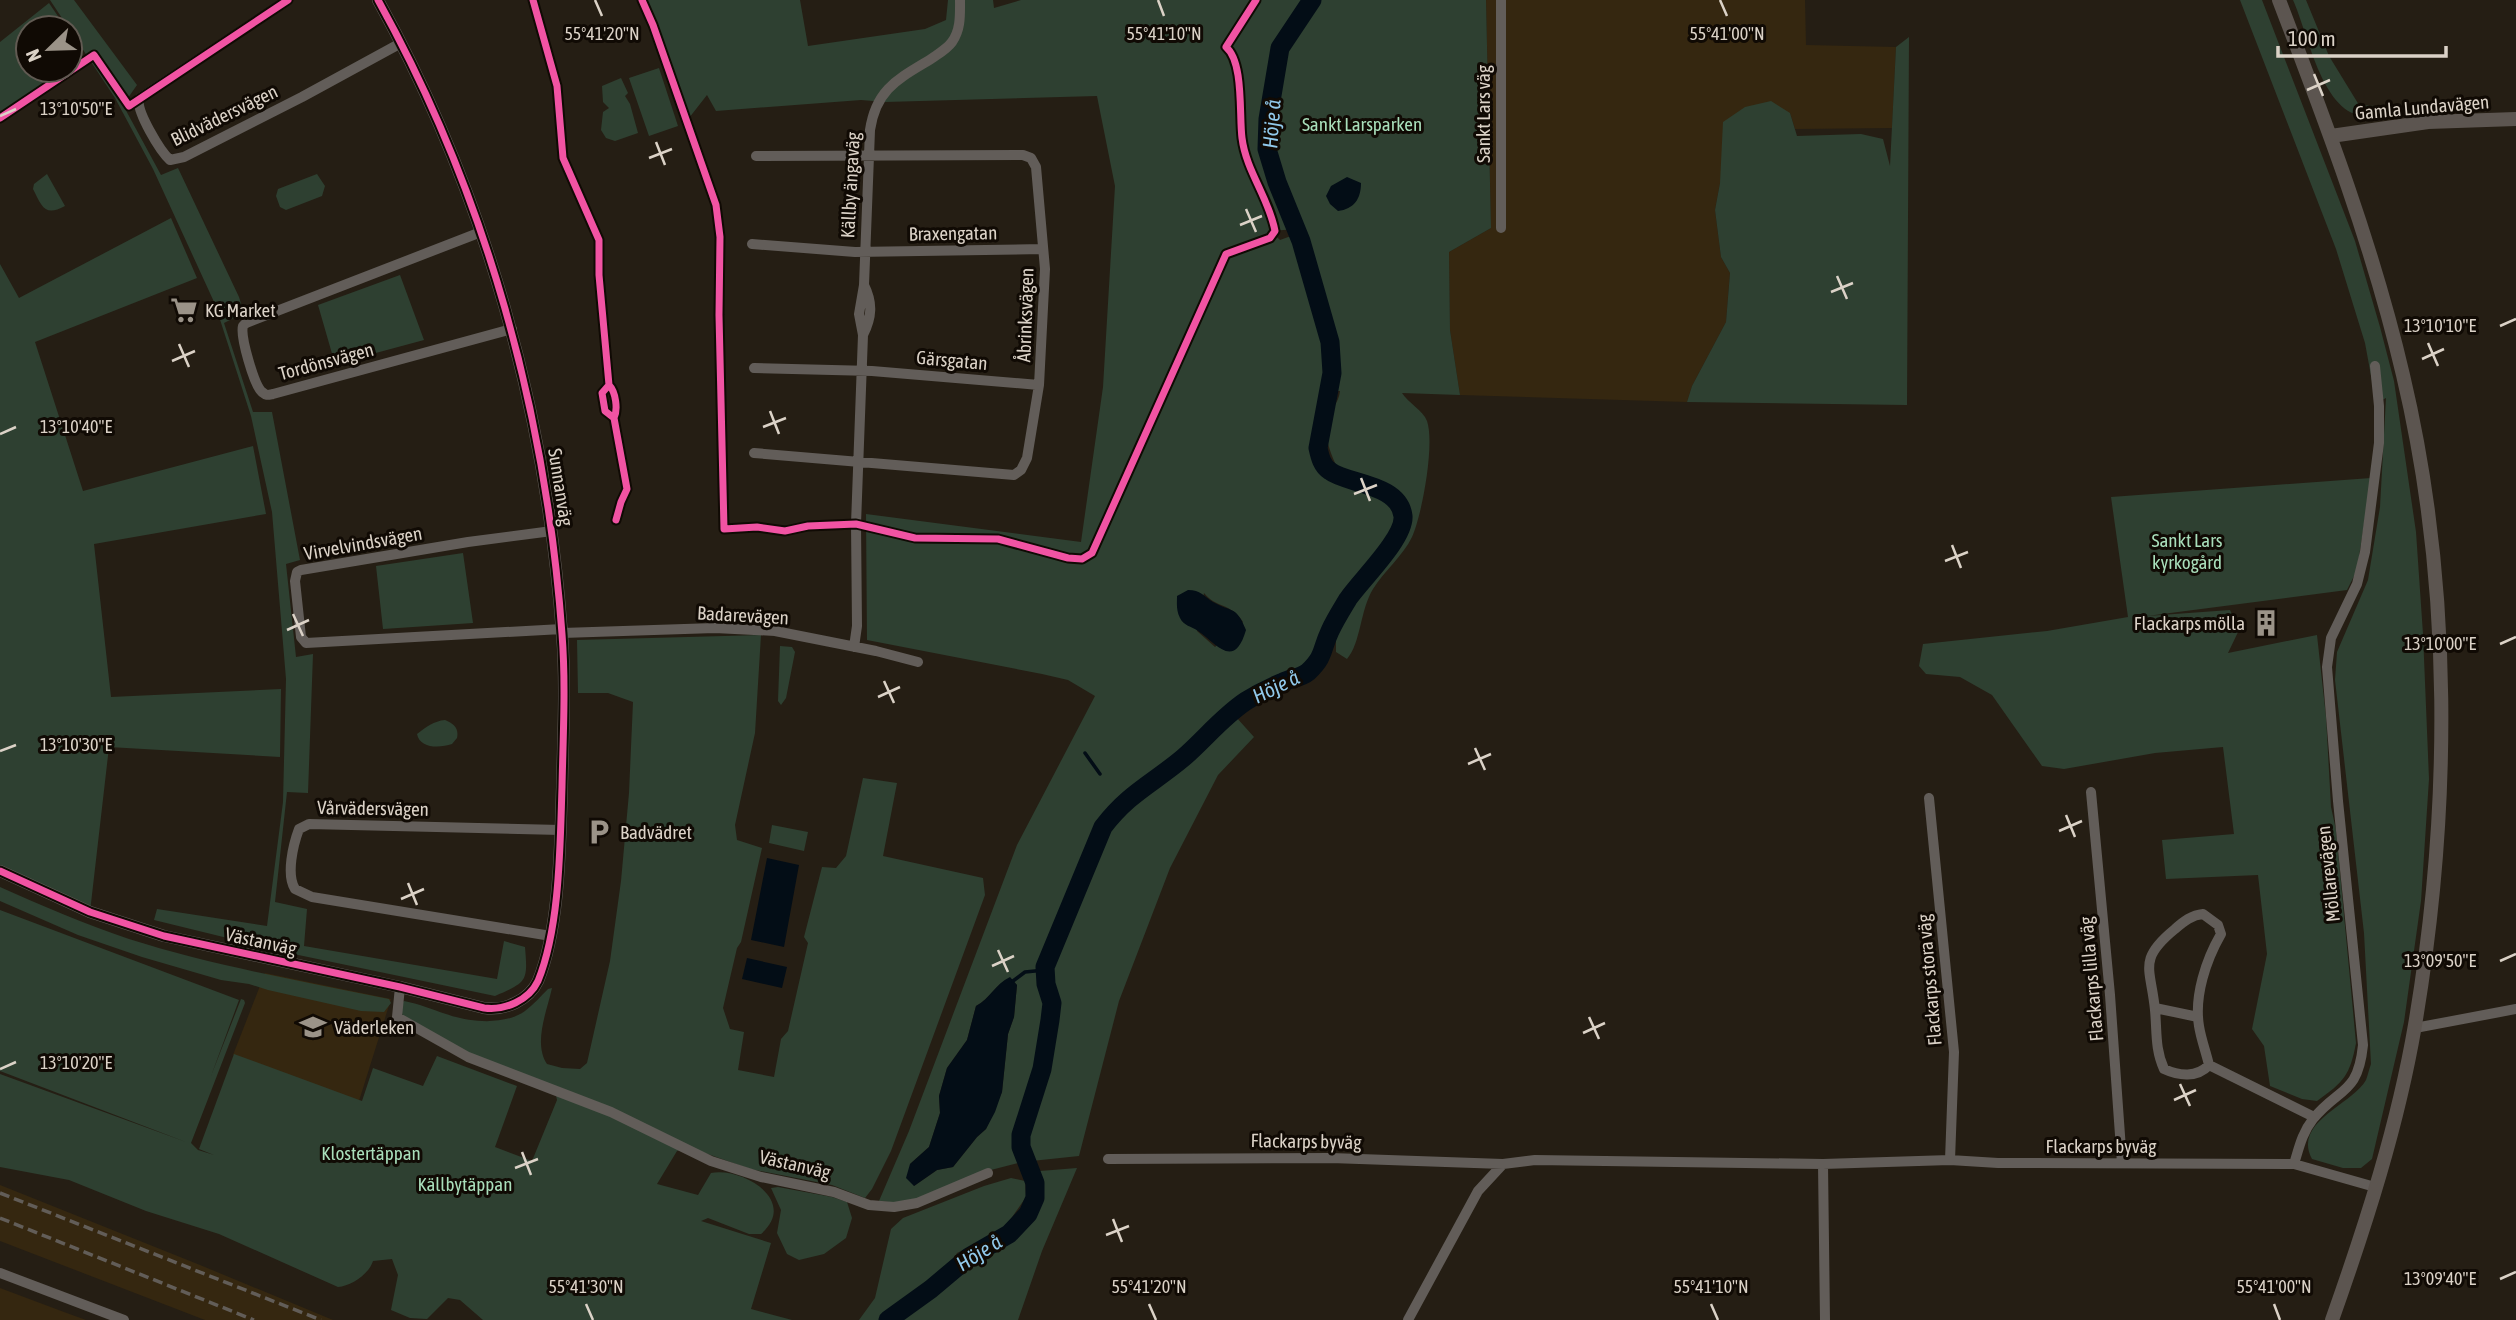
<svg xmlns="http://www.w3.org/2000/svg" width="2516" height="1320" font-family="'Asap Condensed',sans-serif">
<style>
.built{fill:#352710}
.green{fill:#2e4031;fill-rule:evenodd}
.water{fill:#030d16}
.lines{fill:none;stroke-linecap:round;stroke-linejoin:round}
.stream{stroke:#030d16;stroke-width:3.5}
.river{stroke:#030d16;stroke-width:19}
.minor{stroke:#625d59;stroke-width:10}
.tertiary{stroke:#625d59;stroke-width:12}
.secondary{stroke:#5c5550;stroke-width:14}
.rail{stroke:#625d58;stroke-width:3.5;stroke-dasharray:10 5;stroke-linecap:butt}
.cycleway-casing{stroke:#100a04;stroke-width:11}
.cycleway{stroke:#f153a3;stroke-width:7}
.ticks{fill:none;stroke:#dbd2c7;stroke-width:2.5}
.labels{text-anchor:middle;stroke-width:6;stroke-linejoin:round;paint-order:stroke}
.street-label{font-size:19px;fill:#dbd2c7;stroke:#100a04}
.park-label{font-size:19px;fill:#a9dfbb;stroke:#100a04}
.poi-label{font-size:19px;fill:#dbd2c7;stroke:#100a04;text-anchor:start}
.water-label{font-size:21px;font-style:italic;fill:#91c9eb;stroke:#100a04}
.ticks-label{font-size:18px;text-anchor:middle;fill:#dbd2c7;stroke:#100a04;stroke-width:6;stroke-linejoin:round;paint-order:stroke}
</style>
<rect width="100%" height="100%" fill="#251e14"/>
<path class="built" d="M1486,0H1805L1806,45L1896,47L1892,128L1795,129L1790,113L1720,183L1715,210L1721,257L1730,273L1726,322L1692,386L1687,402L1460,395L1450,330L1449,252L1491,228Z
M265,973L391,999L359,1101L233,1055Z
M0,1185L200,1265L333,1320H205L0,1241Z
M0,1288L64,1312L86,1320H0Z"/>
<path class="green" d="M50,0H74L137,85L123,105L161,175L178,168L239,297L244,313L224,323L253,412H272L300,560L286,564L296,657L313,654L308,793L287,792L275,902L307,909L304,946L497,979L504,941L525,947C528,982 527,982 495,996L284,952L154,920L157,909L267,926L283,802L286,679L272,512L251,416L215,304L153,169L115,98Z
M646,0H800L808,46L925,29L946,20L948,0H993L994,8L1021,0H1486L1491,228L1449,252L1450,330L1460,395L1402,393C1408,403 1423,410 1427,421C1435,444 1422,515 1412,537C1403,556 1384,571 1373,589C1360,610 1361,643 1347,659L1336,652V635L1346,614L1409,529C1413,481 1373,478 1337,467C1331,455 1324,437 1327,423C1329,411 1339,403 1340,391H1336L1339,343L1296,229L1271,231L1280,240L1291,236C1307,271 1326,336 1326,375C1325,400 1310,421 1313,447C1317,493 1370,475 1392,506C1396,512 1398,520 1396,526C1386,553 1361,572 1345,594C1328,616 1326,650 1305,668C1298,674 1288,675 1280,678C1267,683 1255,690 1242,697L1236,717L1254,737L1218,775L1170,868L1119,1001L1079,1156L1022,1162L987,1171L909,1204L879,1201L909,1131L1017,845L1095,696L1068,680L1042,674L867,640L866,514L1081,542L1103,387L1115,186L1097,96L885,102L861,100L716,111L707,95L689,118ZM1204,593C1217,609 1230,602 1243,622L1215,647L1197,631ZM1010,978L1017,985L1014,1017L1008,1034L1002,1092L986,1129L977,1137L953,1167L937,1170L914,1186L910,1164L929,1147L940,1113L939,1096L947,1068L967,1040L976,1006C990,999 995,984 1010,978Z
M2240,0H2262L2355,241L2380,327L2394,381L2416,532L2423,634L2429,779L2421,901L2404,1022L2372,1159L2361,1168H2343L2312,1159C2292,1122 2352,1105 2366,1080C2368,1075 2369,1069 2371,1064L2364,933L2335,680L2337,652L2368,580L2380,507L2386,398L2376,403L2365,343L2336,249Z
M2293,0H2306L2329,56L2359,105L2410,108C2395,112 2379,118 2362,116C2321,110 2308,33 2293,0Z
M49,3L66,28H28V70H67L0,113V42Z
M1909,37L1907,405L1687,402L1692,386L1726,322L1730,273L1721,257L1715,210L1720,183L1723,122L1745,107L1771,101L1790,113L1797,136L1861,134L1883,139L1890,166L1896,47Z
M659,68L678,126L649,136L629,78Z
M621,78L628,93L625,96L630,104L638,133L615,141L606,138L601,130L603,112L609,108L603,102L602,86Z
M47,174L65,206C45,217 42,207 33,189L34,184Z
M317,174L325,186L322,196L286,210L280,207L276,196L278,189Z
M171,218L197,278L35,342L83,491L253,446L266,514L94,544L111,697L281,689L280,757L109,747L90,912L0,870V264L19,298Z
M400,275L424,340L335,364L318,305Z
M2371,478L2357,570L2347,590L2147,616L2230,610L2239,630L2228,653L2317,635L2326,717L2331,807L2336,830L2356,1043C2350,1075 2344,1082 2317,1101L2302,1099L2270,1086L2264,1046L2252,1029L2267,954L2258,875L2166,879L2162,840L2234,834L2223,747L2155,753L2064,769L2042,766L1992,695L1960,677L1926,674L1919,666L1923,644L2047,631L2128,617L2111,497Z
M463,553L473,623L383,629L376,566Z
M761,635L755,733L735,825L737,840L762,848L741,942L737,948L723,1008L730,1029L744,1032L738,1070L774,1077L781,1039L788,1031L808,943L804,937L822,867L836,868L846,856L863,778L897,783L883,856L983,878L985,895L891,1151L872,1189L865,1198L832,1185L750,1169L688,1147L677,1151L657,1184L698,1195L711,1173C743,1167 799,1201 761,1234H749L708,1218L701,1221L771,1243L751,1309L792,1320H483L460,1300L448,1298L427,1319L410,1318L391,1310L398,1275L392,1259L373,1261C369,1274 351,1286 338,1287L219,1234L146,1211L69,1180L0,1167V1074L186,1142L0,1071V910L239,1000L211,1076L241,999L244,1000L245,1003L191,1143L198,1150L214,1155L199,1149L234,1054L362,1101L373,1068L423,1086L437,1056L517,1086L495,1147L532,1161L557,1100L556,1095L463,1051L403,1017L400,1005L404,1001C419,1004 431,1009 446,1014C468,1022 504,1026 525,1011C533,1005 541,996 548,989L552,988C547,1011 533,1043 547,1064L562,1068L580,1069L587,1063L610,961L621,881L629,793L633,702L608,693H578L577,640Z
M780,646L792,647L795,652L786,698L781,705L778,701Z
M445,720C454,724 459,728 457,738L452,744C440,748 420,749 417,734C426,727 434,721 445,720Z
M772,825L808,832L804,851L769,843Z
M0,887C42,906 85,924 129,939C214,966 302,981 389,999L391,1003L384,1012L361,1011L268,990L249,984L221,980L142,957L78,935L0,901Z
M1077,1168L1042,1251L1018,1320H901C922,1303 943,1286 965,1270C993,1249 1035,1238 1042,1198C1044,1189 1040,1180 1040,1171Z
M1011,1178L1025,1181L1026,1197L1008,1223L995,1234L957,1253L951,1264L935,1279L880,1320H859L875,1298L891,1229L903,1218L984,1186Z
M778,1187L832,1197L847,1202L852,1218L846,1238L824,1254L799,1260L787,1254L777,1233L781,1210L771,1188Z"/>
<path class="water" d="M1347,177L1361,183C1361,199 1354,209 1338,211L1330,204L1326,196L1331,186Z
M1188,590C1201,590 1203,596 1213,602C1232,613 1236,605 1246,630C1234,671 1216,643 1198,631C1191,626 1184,626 1180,618C1176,610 1177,604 1177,596Z
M767,858L799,865L784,947L751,940Z
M747,958L787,967L782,988L742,979Z
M1010,977L1017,985L1014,1017L1008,1034L1002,1092L995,1112L986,1129L977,1137L953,1167L937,1170L914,1186L906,1178L910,1164L929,1147L940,1113L939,1096L947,1068L967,1040L976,1006C990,999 995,984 1010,977Z"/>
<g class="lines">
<path class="stream" d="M1085,753L1100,774
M1013,981L1025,972L1045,970"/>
<path class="river" d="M888,1320L931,1289L969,1257L1009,1234L1028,1214L1035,1198V1183L1021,1147V1135L1042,1069L1050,1020L1052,1003L1046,984L1045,967L1103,827C1129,793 1152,784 1183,758C1204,740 1222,717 1246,701C1257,694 1271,687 1283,682C1291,678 1301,678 1308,672C1325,656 1321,650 1330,631C1335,620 1342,609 1348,599C1361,580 1405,538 1403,516C1399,483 1346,484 1330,471C1322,466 1320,457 1318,448L1332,373L1330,342L1301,241L1277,182L1267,149L1268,119L1280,48L1312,0"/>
<path class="minor" d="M288,0L139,99C136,111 160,151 170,160L184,157L302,97L401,43
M1501,0V228
M481,232L246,323L243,326C240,336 254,385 262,392C267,396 268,395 273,394L512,329
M752,244L855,252L1043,249
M863,335C872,317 873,303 864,285
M754,368L872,371L1039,385
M754,453L1014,475L1021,470L1027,458L1039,385L1045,269L1036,167L1031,158L1023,155L756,156
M552,531L468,542L301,570L297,572L295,581L301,637L306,643L562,629
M562,633L715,628L775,631L876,651L918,662
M854,647L857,626L856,524L863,335L859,314L864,285L870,130C876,89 898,79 931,59C938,54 947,49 952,42C961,29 960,15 960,0
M2091,792L2110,995L2122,1163
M1929,798L1954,1052L1950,1160
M551,936L312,897L295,889C286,875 293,845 299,829L309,824L561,830
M400,987L397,1017L468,1057L611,1112L711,1161L761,1177L834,1192L869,1205L894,1207L917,1203L988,1173
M2155,1008L2198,1017
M2415,1028L2516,1009
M2209,1065C2197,1078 2179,1076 2164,1069C2155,1050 2157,1031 2155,1010C2151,968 2137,960 2175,929C2184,921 2192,915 2203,914L2218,925L2221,934C2206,960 2194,996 2199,1026C2201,1039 2206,1052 2209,1065L2314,1117
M1108,1159L1331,1158L1503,1164L1535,1160L1823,1164L1950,1160L1998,1163L2294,1164L2375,1187
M1823,1164L1825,1320
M2294,1164C2299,1148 2302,1133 2313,1119C2339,1087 2358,1095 2363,1045L2338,801L2327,667L2331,638L2357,584L2365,552L2379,443V406L2375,366
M0,1273L124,1320
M1408,1320L1478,1191L1503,1164"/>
<path class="tertiary" d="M0,871L90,912L164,936L400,987L484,1008C505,1011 529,1000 538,981C560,927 560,846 562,787C563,737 566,685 562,634C546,412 486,195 378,0"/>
<path class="secondary" d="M2279,0C2326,123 2373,246 2403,375C2453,586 2451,812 2415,1025C2398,1125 2366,1224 2332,1320
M2331,136L2428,122L2516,119"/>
<path class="rail" d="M0,1193L321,1320
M0,1218L254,1320"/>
<defs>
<path id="cycleway" d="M533,0L557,86L563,158L599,240V275L609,385C616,392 618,410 614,418L605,411L602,393L609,385
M642,0L653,25L716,205L720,237L719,315L724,529L757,527L785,531L808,526L856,524L915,538L998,539L1068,558L1082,559L1092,553L1226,254L1270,238L1275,231C1269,198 1246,171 1242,138C1239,115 1244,62 1226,47L1256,0
M0,118L94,55L129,106L288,0
M614,418L627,489L621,502L616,520
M0,871L90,912L164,936L400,987L484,1008C505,1011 529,1000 538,981C560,927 560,846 562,787C563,737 566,685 562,634C546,412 486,195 378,0"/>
</defs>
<use href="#cycleway" class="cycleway-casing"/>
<use href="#cycleway" class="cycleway"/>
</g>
<path class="ticks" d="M595,0L602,16M1158,0L1164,16M1720,0L1727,16M2314,74L2323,96M2307,90L2330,80M0,116L16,109M656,142L665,165M649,158L672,149M1246,209L1256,232M1240,225L1262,216M1837,276L1847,299M1831,292L1853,283M2500,326L2516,319M2428,343L2438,366M179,344L189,367M2422,359L2444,349M172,361L195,351M770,411L779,434M763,427L786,418M0,434L16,427M1361,478L1370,501M1354,494L1377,485M1952,545L1961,568M1945,561L1968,552M293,614L303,636M287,630L309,620M2500,644L2516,637M884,681L894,703M878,697L900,687M1475,748L1485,770M0,751L16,745M1468,764L1491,754M2066,815L2075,837M2059,831L2082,821M408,883L417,905M401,899L424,889M998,950L1008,972M2500,961L2516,954M992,966L1014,956M1589,1017L1599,1039M1583,1033L1605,1023M0,1069L16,1062M2180,1084L2190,1106M2174,1100L2196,1090M522,1152L531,1175M515,1168L538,1159M1113,1219L1122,1242M1106,1235L1129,1226M2500,1279L2516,1272M586,1304L593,1320M1149,1304L1156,1320M1711,1304L1718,1320M2274,1304L2280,1320"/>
<defs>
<symbol id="supermarket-bare" viewBox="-9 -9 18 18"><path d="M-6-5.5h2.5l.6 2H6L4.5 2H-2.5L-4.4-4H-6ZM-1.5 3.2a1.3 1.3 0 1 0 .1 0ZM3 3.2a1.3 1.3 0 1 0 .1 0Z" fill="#9b9388" stroke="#100a04" stroke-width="2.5" paint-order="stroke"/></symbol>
<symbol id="building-bare" viewBox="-9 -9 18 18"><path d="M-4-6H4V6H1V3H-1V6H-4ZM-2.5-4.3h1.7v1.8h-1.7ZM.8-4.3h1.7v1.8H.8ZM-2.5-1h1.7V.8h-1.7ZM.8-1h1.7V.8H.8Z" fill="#9b9388" stroke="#100a04" stroke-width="2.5" paint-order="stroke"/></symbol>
<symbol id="parking-bare" viewBox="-9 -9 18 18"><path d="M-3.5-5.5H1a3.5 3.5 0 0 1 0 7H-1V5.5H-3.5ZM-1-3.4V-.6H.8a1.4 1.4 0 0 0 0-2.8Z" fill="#9b9388" stroke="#100a04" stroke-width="2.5" paint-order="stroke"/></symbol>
<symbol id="school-bare" viewBox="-9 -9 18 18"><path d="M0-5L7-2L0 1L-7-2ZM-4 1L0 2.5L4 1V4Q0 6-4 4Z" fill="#9b9388" stroke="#100a04" stroke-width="2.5" paint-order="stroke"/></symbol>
</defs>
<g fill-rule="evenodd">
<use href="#supermarket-bare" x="165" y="291" width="38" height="38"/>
<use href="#building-bare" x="2247" y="604" width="38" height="38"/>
<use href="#parking-bare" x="580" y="813" width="38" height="38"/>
<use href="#school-bare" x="294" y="1008" width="38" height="38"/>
</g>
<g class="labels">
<g class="street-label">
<text transform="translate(2422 107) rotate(-5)" y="7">Gamla Lundavägen</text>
<text transform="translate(1483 114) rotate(-90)" y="7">Sankt Lars väg</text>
<text transform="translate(224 115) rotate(-26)" y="7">Blidvädersvägen</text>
<text transform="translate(850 185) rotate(-87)" y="7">Källby ängaväg</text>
<text transform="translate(953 233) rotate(-1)" y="7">Braxengatan</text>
<text transform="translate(1025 315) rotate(-88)" y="7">Åbrinksvägen</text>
<text transform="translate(952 360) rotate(5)" y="7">Gärsgatan</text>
<text transform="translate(326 361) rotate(-15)" y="7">Tordönsvägen</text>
<text transform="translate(561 487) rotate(81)" y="7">Sunnanväg</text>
<text transform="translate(363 543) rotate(-10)" y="7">Virvelvindsvägen</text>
<text transform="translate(743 615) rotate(3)" y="7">Badarevägen</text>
<text transform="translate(373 808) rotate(1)" y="7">Vårvädersvägen</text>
<text transform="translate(2328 874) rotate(-96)" y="7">Möllarevägen</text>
<text transform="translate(261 941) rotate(12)" y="7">Västanväg</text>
<text transform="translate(2091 979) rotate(-95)" y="7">Flackarps lilla väg</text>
<text transform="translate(1929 980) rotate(-95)" y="7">Flackarps stora väg</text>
<text transform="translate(1306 1141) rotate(1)" y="7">Flackarps byväg</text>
<text x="2101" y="1153">Flackarps byväg</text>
<text transform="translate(795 1164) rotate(13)" y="7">Västanväg</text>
</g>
<g class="park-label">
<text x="1362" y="131">Sankt Larsparken</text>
<text x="2187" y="547">Sankt Lars<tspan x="2187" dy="22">kyrkogård</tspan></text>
<text x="371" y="1160">Klostertäppan</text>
<text x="465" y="1191">Källbytäppan</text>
</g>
<g class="poi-label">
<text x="205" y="317">KG Market</text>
<text x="2245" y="630" text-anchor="end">Flackarps mölla</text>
<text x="620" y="839">Badvädret</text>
<text x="334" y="1034">Väderleken</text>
</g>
<g class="water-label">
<text transform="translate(1272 124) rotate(-86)" y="7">Höje å</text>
<text transform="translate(1276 687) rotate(-26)" y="7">Höje å</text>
<text transform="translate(979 1253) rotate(-32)" y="7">Höje å</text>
</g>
</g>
<g class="ticks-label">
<text x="602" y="40">55°41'20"N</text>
<text x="1164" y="40">55°41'10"N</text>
<text x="1727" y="40">55°41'00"N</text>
<text x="76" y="115">13°10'50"E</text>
<text x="2440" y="332">13°10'10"E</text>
<text x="76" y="433">13°10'40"E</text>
<text x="2440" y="650">13°10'00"E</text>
<text x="76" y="751">13°10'30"E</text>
<text x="2440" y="967">13°09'50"E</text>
<text x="76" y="1069">13°10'20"E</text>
<text x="2440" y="1285">13°09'40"E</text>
<text x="586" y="1293">55°41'30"N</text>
<text x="1149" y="1293">55°41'20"N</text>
<text x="1711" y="1293">55°41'10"N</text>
<text x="2274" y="1293">55°41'00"N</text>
</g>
<g transform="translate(49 49) rotate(247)"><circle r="33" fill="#100a04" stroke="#615a52" stroke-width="2"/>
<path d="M0-5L12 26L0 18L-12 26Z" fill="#9b9388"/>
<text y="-10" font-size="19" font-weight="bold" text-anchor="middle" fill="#dbd2c7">N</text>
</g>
<path d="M2278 46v10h168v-10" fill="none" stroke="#dbd2c7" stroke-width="3.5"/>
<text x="2288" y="46" font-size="21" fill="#dbd2c7" stroke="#100a04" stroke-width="5" paint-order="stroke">100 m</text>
</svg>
